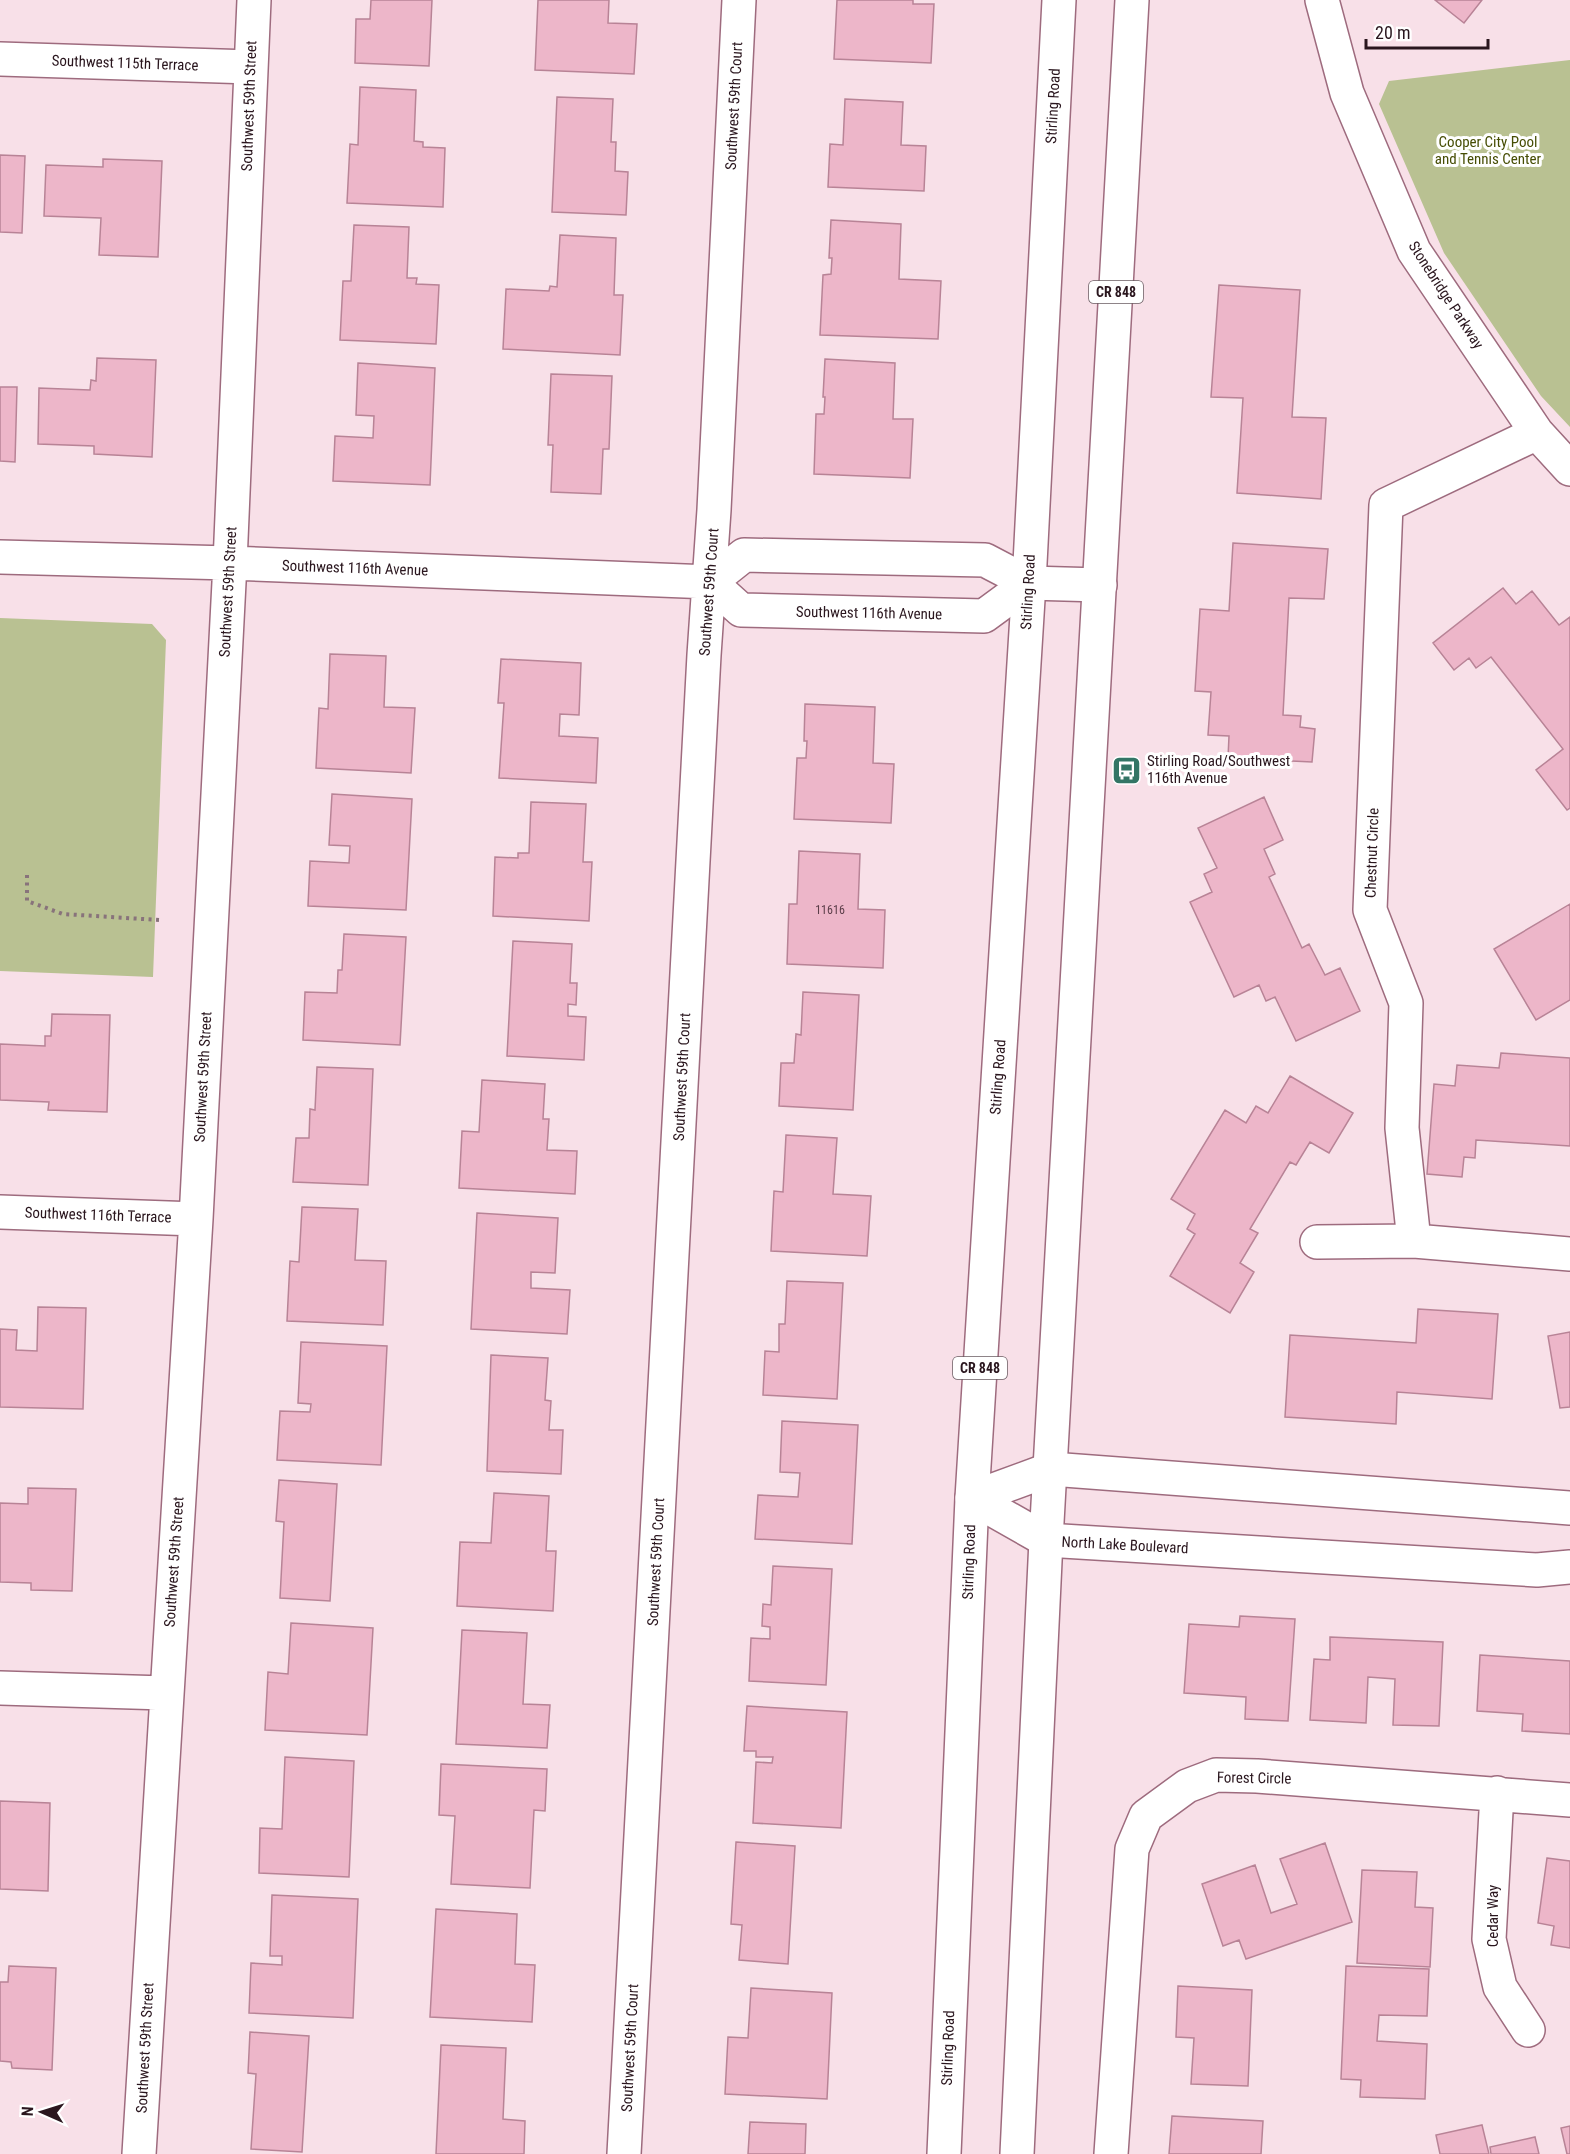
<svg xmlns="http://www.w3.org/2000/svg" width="1570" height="2154" font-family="'Roboto Condensed',sans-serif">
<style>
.green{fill:#b9c192}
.building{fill:#edb6c9;stroke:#b88396;stroke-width:1.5}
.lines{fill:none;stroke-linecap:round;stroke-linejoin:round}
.minor-casing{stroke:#9e6b7e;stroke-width:36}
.primary-casing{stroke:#9e6b7e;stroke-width:36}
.path{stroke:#88737b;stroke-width:4;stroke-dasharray:3 4.5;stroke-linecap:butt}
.minor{stroke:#fff;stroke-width:33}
.primary{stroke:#fff;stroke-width:33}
.labels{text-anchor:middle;stroke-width:6;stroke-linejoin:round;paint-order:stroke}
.number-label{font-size:12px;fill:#5b3e49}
.shield{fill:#fff;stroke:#6a5c62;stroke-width:1.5}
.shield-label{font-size:14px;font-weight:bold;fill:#2a161e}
.street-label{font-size:15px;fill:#2a161e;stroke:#fff}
.park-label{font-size:15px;fill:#464d04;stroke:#fff}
.poi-label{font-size:15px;fill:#2a161e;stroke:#fff;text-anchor:start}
</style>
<rect width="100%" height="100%" fill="#f8e0e8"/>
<path class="green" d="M1570,60V427L1541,396L1444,253L1379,104L1389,81Z
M0,618L152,624L166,640L153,977L0,971Z"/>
<path class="building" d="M371,0H432L429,66L355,63L356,19H370Z
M538,0H609L608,23L637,24L634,74L535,70Z
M837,0H913V4H934L931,63L834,59Z
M1435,0H1482L1464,23Z
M360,87L416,90L414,141L423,142V147L445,148L443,207L347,203L350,144L358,145Z
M557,97L613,99L611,142H616L615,171L628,172L626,215L552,212Z
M845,99L903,102L901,145L926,146L924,191L828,187L830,144L843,145Z
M0,155L25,156L22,233L0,232Z
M103,159L162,161L158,257L99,255L101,218L44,216L46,165L103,167Z
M831,220L901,224L899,279L941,281L938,339L820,335L823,275L831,274L832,258H829Z
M354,225L409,227L407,278H417L416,284L439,285L436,344L340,340L343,281H351Z
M560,235L616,238L614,295H623L620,355L503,349L506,289L549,291L550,286L557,287Z
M1219,285L1300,290L1292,417L1326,418L1321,499L1237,493L1243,398L1211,397Z
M97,358L156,360L152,457L94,454V446L38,444L39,388L90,390L91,380L96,381Z
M825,359L895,363L893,419H913L910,478L814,474L816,414H824L825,397H823Z
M358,363L435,368L430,485L333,481L335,436L373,438L374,416L356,415Z
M551,374L612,376L609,449H603L601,494L551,492L553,445H548Z
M0,387H17L15,462L0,461Z
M1233,543L1328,549L1324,599L1289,598L1283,715L1301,716L1300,727L1315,729L1312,762L1228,758L1229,736L1208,735L1211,692L1195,691L1200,609L1229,611Z
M1503,588L1516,604L1532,591L1559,625L1570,617V808L1567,810L1536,770L1563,749L1491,657L1476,668L1469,658L1454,670L1433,643Z
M330,654L386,656L384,707L415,708L411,773L316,768L319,708L328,709Z
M501,659L581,663L579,715L560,714L559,736L598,738L596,783L499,778L504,703H498Z
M805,704L875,707L873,763L894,764L891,823L794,819L797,758H806L807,741H804Z
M332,794L412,799L406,910L308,906L310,861L349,863L350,846L329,845Z
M1264,797L1283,840L1264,849L1275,874L1269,877L1302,948L1309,944L1325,975L1340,968L1360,1011L1296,1041L1275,997L1266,1001L1259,985L1234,997L1190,902L1212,892L1204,874L1217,868L1198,828Z
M531,802L586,804L583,862H592L589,921L493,916L495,857L518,858V853H529Z
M799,851L860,854L858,909L885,910L883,968L787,964L789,904H797Z
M1570,904V1000L1536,1020L1494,949Z
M344,934L406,937L400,1045L303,1040L305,992L337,993L338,970H342Z
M513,941L572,944L570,983H577L576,1005L568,1004V1016L586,1017L584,1060L507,1056Z
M803,992L859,995L853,1110L779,1106L781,1063H794L796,1034L801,1035Z
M52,1014L110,1015L107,1112L48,1110L49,1102L0,1100V1044L45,1046V1036H51Z
M1501,1053L1570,1058V1146L1476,1140L1475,1158L1464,1157L1462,1177L1427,1174L1434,1084L1455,1086L1457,1065L1499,1068Z
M317,1067L373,1069L368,1185L293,1182L296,1138H309L310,1109L315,1110Z
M1290,1076L1353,1113L1329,1153L1310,1142L1296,1165L1290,1162L1250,1229L1258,1233L1240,1263L1254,1272L1230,1313L1170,1276L1195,1234L1187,1229L1195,1214L1171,1199L1225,1110L1246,1123L1256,1106L1268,1113Z
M482,1080L545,1084L543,1119H549L547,1150L577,1151L575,1194L459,1188L462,1131L479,1132Z
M786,1135L837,1138L833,1194L871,1196L867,1256L771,1251L774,1191L783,1192Z
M302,1207L358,1209L355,1260L386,1261L383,1325L287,1321L290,1261L299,1262Z
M477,1213L558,1218L555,1273L531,1272V1288L570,1290L567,1334L471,1329Z
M787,1281L843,1283L837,1399L763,1395L765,1351L779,1352V1324H785Z
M38,1307L86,1308L83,1409L0,1407V1329L17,1330L16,1350L37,1351Z
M1418,1309L1498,1314L1492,1399L1397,1392L1396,1424L1285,1417L1290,1335L1416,1343Z
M1570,1332V1407L1560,1408L1548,1336Z
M301,1342L387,1346L381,1465L277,1460L280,1411L310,1412L311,1404L298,1403Z
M491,1355L548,1358L545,1400L551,1401L549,1430H563L561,1474L487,1471Z
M782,1421L858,1425L852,1544L755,1539L758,1495L798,1497L800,1473L780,1472Z
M279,1480L337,1484L330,1601L280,1598L284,1522L276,1521Z
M28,1488L76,1489L72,1591L31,1590V1583L0,1582V1503L28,1504Z
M494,1493L549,1496L546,1551H556L553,1611L457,1606L460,1542L491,1543Z
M773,1566L832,1569L826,1685L749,1681L751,1638L770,1639V1627L762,1626L763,1604L771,1605Z
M1240,1616L1295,1619L1288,1721L1245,1719L1246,1697L1184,1693L1189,1624L1239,1627Z
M291,1623L373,1628L367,1735L265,1730L268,1672L288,1674Z
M462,1630L527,1633L523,1704L550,1705L547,1748L456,1744Z
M1330,1637L1443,1642L1439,1726L1393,1725L1395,1679L1368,1677L1366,1723L1310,1720L1314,1659L1330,1660Z
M1480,1655L1570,1661V1734L1522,1731L1523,1714L1477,1711Z
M747,1706L847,1712L841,1828L753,1823L756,1762L772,1763L773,1757H756V1751H744Z
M285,1757L354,1761L349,1877L259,1873L260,1828L282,1829Z
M441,1764L547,1769L545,1811L534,1810L530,1888L451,1884L455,1816L439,1815Z
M0,1801L50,1803L48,1891L0,1889Z
M736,1842L795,1846L788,1964L739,1960L742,1925L731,1924Z
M1325,1843L1352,1922L1246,1959L1239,1940L1223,1946L1202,1884L1255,1865L1271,1913L1297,1904L1280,1859Z
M1547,1858L1570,1861V1948L1551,1945L1554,1926L1538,1923Z
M1362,1870L1417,1872L1415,1907L1433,1908L1430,1967L1357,1963Z
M272,1895L358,1899L353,2018L249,2013L251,1963L282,1965V1956H270Z
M436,1909L517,1914L515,1964L535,1965L532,2022L430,2017Z
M9,1966L56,1968L52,2070L12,2068L11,2062L0,2061V1982H8Z
M1346,1966L1429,1969L1427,2016L1379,2015L1377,2041L1427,2044L1425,2099L1360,2097L1361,2080L1341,2079Z
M1178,1986L1252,1990L1248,2086L1191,2084L1194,2038L1176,2037Z
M751,1988L832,1993L827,2099L725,2094L728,2037L748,2038Z
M250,2032L309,2036L302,2152L251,2149L256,2074L248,2073Z
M441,2045L506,2048L503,2119L525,2121L524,2154H436Z
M1172,2116L1263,2121L1261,2154H1169Z
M750,2122L806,2124L805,2154H748Z
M1482,2125L1489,2154H1440L1436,2135Z
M1570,2126V2154H1567L1561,2128Z
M1535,2137L1539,2154H1491L1490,2147Z"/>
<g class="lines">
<defs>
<path id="minor" d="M1322,0L1347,93L1414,251L1537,433L1570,469
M0,59L251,67
M0,557L230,563L710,582L741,610L984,616L1029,583
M710,582L744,555L985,560L1029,583L1100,585
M0,1212L196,1219
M1414,1241L1402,1128L1406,1003L1370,910L1386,505L1537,433
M1317,1242L1414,1241L1570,1254
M972,1498L1046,1540L1537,1570L1570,1567
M972,1498L1051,1469L1570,1508
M0,1688L165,1693
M1497,1793L1489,1939L1500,1987L1528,2030
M139,2154L196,1219L230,563L254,0
M624,2154L704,655L714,510L739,0
M1111,2154L1132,1849L1146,1816L1187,1786L1216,1775L1257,1776L1570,1800"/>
<path id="primary" d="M944,2154L972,1498L1029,583L1059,0
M1017,2154L1046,1540L1132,0"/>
</defs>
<use href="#minor" class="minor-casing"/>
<use href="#primary" class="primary-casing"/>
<path class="path" d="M27,875V901L63,914L159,920"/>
<use href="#minor" class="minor"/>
<use href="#primary" class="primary"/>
</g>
<defs>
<symbol id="bus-square" viewBox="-11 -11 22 22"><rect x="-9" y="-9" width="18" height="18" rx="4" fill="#337565" stroke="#fff"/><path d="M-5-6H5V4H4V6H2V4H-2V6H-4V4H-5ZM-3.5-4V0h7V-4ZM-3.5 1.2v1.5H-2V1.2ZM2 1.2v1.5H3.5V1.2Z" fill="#fff"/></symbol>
</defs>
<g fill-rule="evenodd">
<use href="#bus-square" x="1110" y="754" width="33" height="33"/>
</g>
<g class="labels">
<g class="number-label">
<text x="830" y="914">11616</text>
</g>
<g class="shield">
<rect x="1089" y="281" width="54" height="22" rx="4.5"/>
<rect x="953" y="1357" width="54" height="22" rx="4.5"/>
</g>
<g class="shield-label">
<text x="1116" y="297">CR 848</text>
<text x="980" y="1373">CR 848</text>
</g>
<g class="street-label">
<text transform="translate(125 63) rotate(2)" y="5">Southwest 115th Terrace</text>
<text transform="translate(249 106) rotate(-88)" y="5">Southwest 59th Street</text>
<text transform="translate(734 106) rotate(-87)" y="5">Southwest 59th Court</text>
<text transform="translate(1053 106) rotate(-87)" y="5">Stirling Road</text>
<text transform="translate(1446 295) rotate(57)" y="5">Stonebridge Parkway</text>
<text transform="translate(355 568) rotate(2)" y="5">Southwest 116th Avenue</text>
<text transform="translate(228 592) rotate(-87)" y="5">Southwest 59th Street</text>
<text transform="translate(709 592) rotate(-86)" y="5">Southwest 59th Court</text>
<text transform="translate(1028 592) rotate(-87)" y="5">Stirling Road</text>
<text transform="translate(869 613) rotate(1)" y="5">Southwest 116th Avenue</text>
<text transform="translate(1372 853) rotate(-88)" y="5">Chestnut Circle</text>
<text transform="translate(203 1077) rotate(-87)" y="5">Southwest 59th Street</text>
<text transform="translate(682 1077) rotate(-87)" y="5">Southwest 59th Court</text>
<text transform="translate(998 1077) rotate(-86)" y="5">Stirling Road</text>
<text transform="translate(98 1215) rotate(2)" y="5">Southwest 116th Terrace</text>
<text transform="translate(1125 1545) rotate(3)" y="5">North Lake Boulevard</text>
<text transform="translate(174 1562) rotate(-86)" y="5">Southwest 59th Street</text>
<text transform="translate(656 1562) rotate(-87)" y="5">Southwest 59th Court</text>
<text transform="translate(969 1562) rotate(-88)" y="5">Stirling Road</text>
<text transform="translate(1254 1778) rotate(1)" y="5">Forest Circle</text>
<text transform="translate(1493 1916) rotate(-90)" y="5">Cedar Way</text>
<text transform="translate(145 2048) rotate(-87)" y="5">Southwest 59th Street</text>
<text transform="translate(630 2048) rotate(-87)" y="5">Southwest 59th Court</text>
<text transform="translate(948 2048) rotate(-88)" y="5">Stirling Road</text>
</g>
<g class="park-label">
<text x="1488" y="147">Cooper City Pool<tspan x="1488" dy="17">and Tennis Center</tspan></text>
</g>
<g class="poi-label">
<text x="1147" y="766">Stirling Road/Southwest<tspan x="1147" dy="17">116th Avenue</tspan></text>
</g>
</g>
<g transform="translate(42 2112) rotate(273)" stroke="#ffffff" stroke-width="4.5" paint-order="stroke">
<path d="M0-4.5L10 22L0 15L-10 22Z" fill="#2a161e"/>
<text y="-9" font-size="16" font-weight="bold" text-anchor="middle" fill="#2a161e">N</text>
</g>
<path d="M1366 39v9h122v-9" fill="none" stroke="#2a161e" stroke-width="3"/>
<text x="1375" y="39" font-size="18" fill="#2a161e" stroke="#ffffff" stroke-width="4.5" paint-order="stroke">20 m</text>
</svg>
